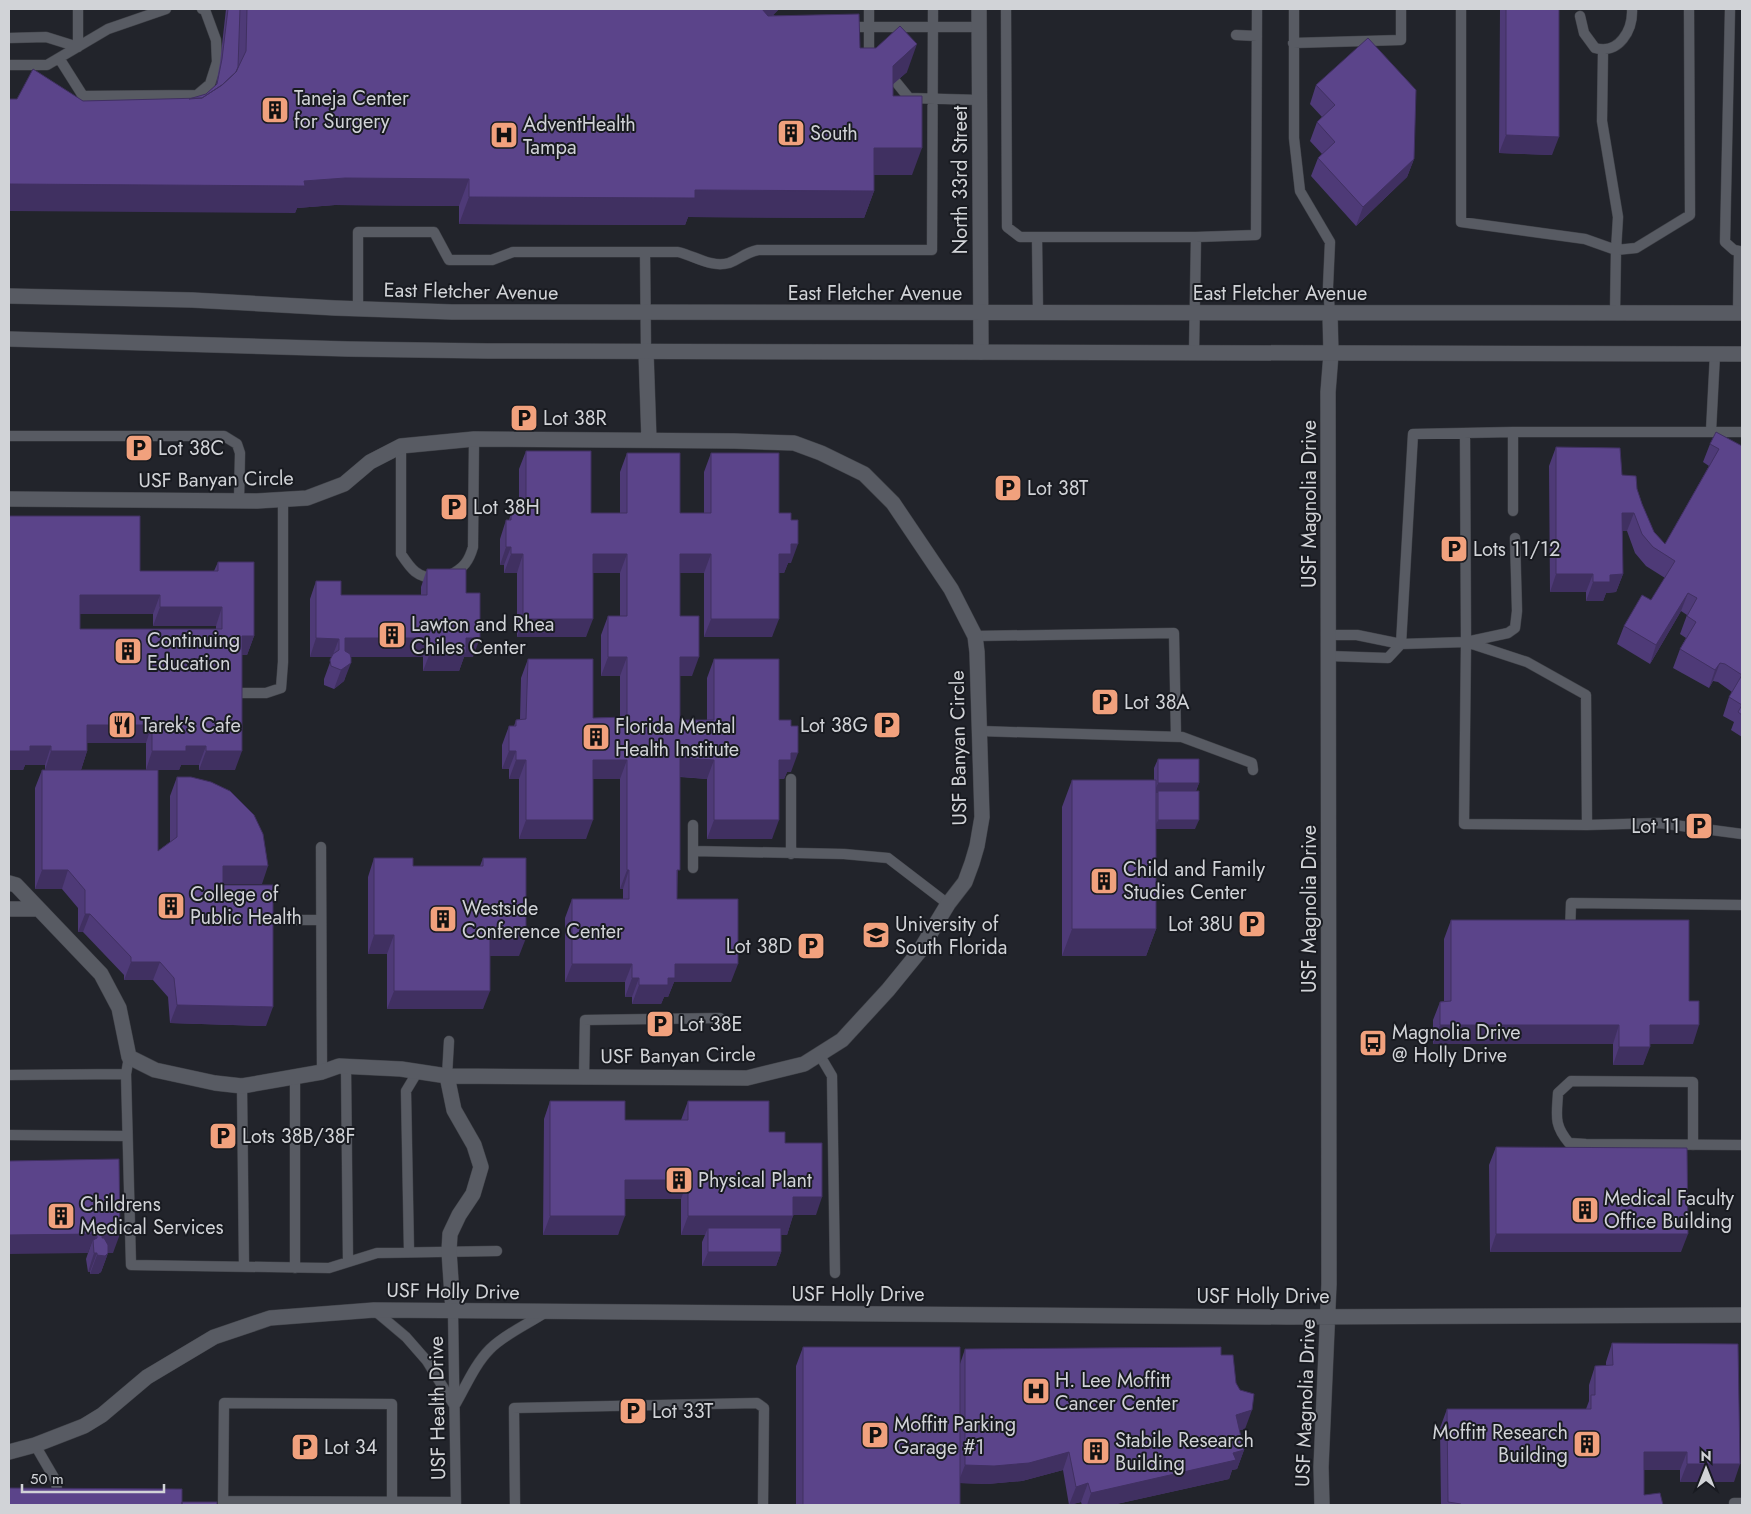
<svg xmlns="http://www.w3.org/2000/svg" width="1751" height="1514" font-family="Jost,sans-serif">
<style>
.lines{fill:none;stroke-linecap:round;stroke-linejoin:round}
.lane-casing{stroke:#3f4147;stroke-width:11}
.street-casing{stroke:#3f4147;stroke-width:16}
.secondary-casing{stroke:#3f4147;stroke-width:16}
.lane{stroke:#585b63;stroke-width:10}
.street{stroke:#585b63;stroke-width:15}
.secondary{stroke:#585b63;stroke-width:15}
.wall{fill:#4e3a77;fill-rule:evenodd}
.shaded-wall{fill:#403061}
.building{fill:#5b448a;stroke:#403061;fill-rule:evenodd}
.labels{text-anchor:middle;stroke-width:4;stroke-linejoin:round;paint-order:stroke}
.poi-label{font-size:20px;fill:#d1d3d7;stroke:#191b21;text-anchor:start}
.street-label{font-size:20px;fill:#d1d3d7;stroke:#191b21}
</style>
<rect width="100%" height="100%" fill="#22242b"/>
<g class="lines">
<defs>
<path id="lane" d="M78,9V47
M869,9V53L874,58
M1006,9L1007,227L1020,237H1196L1256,235L1257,9
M1294,9V138L1300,191L1330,242L1328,287L1330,313
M1461,9V222L1585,239L1616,250L1615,313
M1730,9L1725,242L1734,250L1739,251L1738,313
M1580,16L1584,33L1595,48C1619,55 1633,30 1632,9
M848,27H980
M1236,35L1257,36
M9,38L46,37L78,47
M1293,43L1401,40V9
M1603,51L1602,121L1618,217L1616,250L1636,248L1690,215L1689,9
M59,58L83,96L197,95L210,84L217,62L216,40L205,10L202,9
M9,65H47L108,29L166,9
M896,82L909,98L980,100
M1037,237L1038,313
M645,252L646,352
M358,309V232H434L449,260H492L513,252H678C695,256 711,268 729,263C740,259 744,253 758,250H932L933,9
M1194,353L1196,237
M1711,431L1715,354
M1513,432V511
M1465,433L1466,642
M9,436H224L237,444L240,453L239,501
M401,446V554C411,569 417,578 436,578
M450,575C464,568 469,561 473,547L474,439
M1329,635H1357L1401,644L1466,642L1464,824L1587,825L1659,823L1742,834
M975,636L1174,633L1176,737
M1466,642L1527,662L1586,695L1587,825
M1466,642L1508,633L1515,628L1517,611L1515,538
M1329,656L1388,658L1401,644L1413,434L1513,432H1742
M242,693H266L281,688L283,662V499
M980,731L1182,737L1252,763L1253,770
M791,779V854
M693,825V851L844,854L888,858L948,904
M321,847L322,1072
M693,851V868
M270,920H321
M1570,932L1571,903L1742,905
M819,1054L832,1076L835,1273
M129,1057L126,1074L131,1265L329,1268L377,1253L497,1251
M346,1066L348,1262
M9,1075L126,1074
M447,1076L449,1041
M584,1077L585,1020L720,1018
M242,1086L244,1267
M9,1135L127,1136
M1693,1145V1082L1571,1081L1558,1093C1557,1115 1553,1124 1569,1143L1586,1144L1742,1145
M409,1252L406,1091L418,1071
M295,1268V1077
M374,1310L406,1337L427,1361L454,1405
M453,1311L456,1505
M455,1405C466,1386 475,1364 490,1349C505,1334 528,1324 546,1312
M35,1445L56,1481L58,1500
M223,1501L456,1502
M1734,1503H1742
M223,1505L224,1403L392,1404V1505
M515,1505L514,1408L757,1403L764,1408L763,1505"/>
<path id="street" d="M979,9L981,352
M646,352L649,440
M9,499L257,501L307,498L344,484L370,462L401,446L474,439L734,441L794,443L821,453L864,474L893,503L951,589L975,636L977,652L982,817L977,846L972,863L965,882L948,904L919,952L888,990L842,1040L804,1064L747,1078L447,1076L401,1069L339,1066L322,1072L242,1086L215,1083L155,1070L129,1057L119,1008L101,974L16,885L9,883
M9,909H37
M447,1076L454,1110L474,1145L481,1167L473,1194L459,1215L450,1234L449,1251L453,1311"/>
<path id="secondary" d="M9,296L192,300L335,308L452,312L1742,313
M9,339L348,349L488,351L1742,354
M9,1452L35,1445L84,1426L102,1415L147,1377L214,1337L270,1318L374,1310L1287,1317L1742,1315
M1322,1505L1321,1467L1329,1284L1328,392L1331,354L1330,313"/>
</defs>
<use href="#lane" class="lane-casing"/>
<use href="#street" class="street-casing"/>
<use href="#secondary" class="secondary-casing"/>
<use href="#lane" class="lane"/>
<use href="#street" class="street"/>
<use href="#secondary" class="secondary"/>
</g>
<path class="wall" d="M226,9H779L773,15L860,48L907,72L893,84V96L912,175H874V191L864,218L688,217L685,225L459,224V206L335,205L297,208L295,213L82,101L189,99L206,94L216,85L220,63Z
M1500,9H1559L1552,155L1499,153Z
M1316,85L1414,159L1407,177L1356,226L1311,176L1318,158L1322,154L1310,141L1317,122L1322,117L1310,104Z
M1710,444L1742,446V737L1731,730L1734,722L1723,716L1729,697L1732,692L1718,682L1713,681L1709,688L1673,668L1680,649L1686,638L1680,634L1687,615L1681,611L1650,664L1617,644L1624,626L1651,600L1665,578L1646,566L1635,553L1627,531H1622L1623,574L1616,592L1606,593L1603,601H1586V592H1550L1549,466L1556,447L1622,475L1637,489L1642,504L1654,532L1665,544L1709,466L1703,462Z
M526,451L591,513H620V472L627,453L680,513H704V472L711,453L779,513L791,563H788L784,573H779L772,637H704V573H680V616L692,676H680V720H707V678L714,659L779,720L791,772H787L784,779H779L772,839H707V779L680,777L677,899L731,982H674L668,997H664L661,1004H632V997H625V982H565V918L572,899H623V889H620V779H593L586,839H519V779H509V769H502V745L509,726H514L516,720L520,719L521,678L528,659L593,718L620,717V676H601V635L608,616H620V573H593L586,637H517V573H504V565H500V539L506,520H509L511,513H519V469Z
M9,516L140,571H214L218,562L254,636L247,655H242L235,770H199V765H181L179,770H146V743H87V751L81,770H45V765H25L23,770H9ZM80,614H153V626H216V629H80Z
M427,569L466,593L473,657H464L459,671H423V657H351L344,681L334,689L324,685V679L332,657H310V599L316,581L341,595H421V587Z
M1158,759L1199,783L1196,791L1195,829H1156V929L1146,956H1062V807L1072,780H1154V768Z
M42,770L158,851L170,842V796L177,777L262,884H223L266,1026L170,1023L168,997L153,980H124V975L83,932H78V908L62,889H35V788Z
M374,858L413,866H480L483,858L519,956H490L483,1009H387V954H368V877Z
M1451,920L1689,1001L1693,1044H1650L1643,1065H1613V1044H1433V1020L1440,1002L1444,1001V939Z
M550,1101L625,1120H681L688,1101L769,1132L785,1143L816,1215H793L787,1235H781V1252L776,1266H702V1242L705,1235H681V1199H625L618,1235H543L544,1119Z
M1496,1147L1681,1252H1490L1489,1165Z
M119,1159L113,1253H108L101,1272L98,1274H90V1272H88L86,1259Z
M1612,1343L1734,1482H1680V1470H1644V1495L1663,1505H1441L1440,1428L1447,1409H1586L1589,1401V1385L1595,1366H1606V1362Z
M803,1347L960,1364L965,1349L1221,1355L1236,1383L1245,1429L1239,1430L1244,1450L1237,1469L1232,1470L1229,1479L1112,1505H1082L1081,1502L1069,1505L1063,1470L1022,1481L987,1484L960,1483V1505H796V1366Z"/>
<path class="shaded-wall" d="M762,9H779L752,36Z
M917,44L907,72L883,93L893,66Z
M1506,135L1559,137L1552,155L1499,153Z
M874,148H922L912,175H864Z
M1414,159L1407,177L1356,226L1363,207Z
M345,178L469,179L459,206L335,205L297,208L295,213L9,211V184L304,181Z
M695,190L874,191L864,218L688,217L685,225L459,224L469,197Z
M1622,513H1634L1627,531H1615Z
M791,544H798L791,563H788L784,573H772L779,554Z
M506,547H511L504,565H500Z
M511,554H523L517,573H504Z
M593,554H627L620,573H586Z
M680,554H711L704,573H673Z
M1556,574H1593L1586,592H1550Z
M1623,574L1616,592L1606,593L1603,601H1586L1593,582L1610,575Z
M1688,593L1681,611L1650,664L1656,645Z
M80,595H160L153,614H74Z
M160,607H222L216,626H153Z
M523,619H593L586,637H517Z
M711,619H779L772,637H704Z
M242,636H254L247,655H235Z
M316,638L339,639L332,657H310Z
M345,638H430L423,657H339Z
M466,638H480L473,657H464L459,671H423L430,653Z
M608,657H627L620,676H601Z
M680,657H699L692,676H673Z
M351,663L344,681L334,689L341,670Z
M1720,663L1713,681L1709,688L1715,670Z
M87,725H152L146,743H81Z
M30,746H51L45,765H25L23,770H9V751Z
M186,746H206L199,765H181L179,770H146L152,751Z
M51,751H87L81,770H45Z
M206,751H242L235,770H199Z
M509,751H516L509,769H502Z
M791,753H798L791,772H787L784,779H772L779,760Z
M680,758L714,760L707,779L673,776Z
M516,760H526L519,779H509Z
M593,760H627L620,779H586Z
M1158,783H1199L1195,793H1154Z
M526,820H593L586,839H519Z
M714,820H779L772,839H707Z
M1158,820H1199L1195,829H1154Z
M223,866H268L262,884H216Z
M42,870H68L62,889H35Z
M627,870H629L623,889H620Z
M85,914H90L83,932H78Z
M1072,929H1156L1146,956H1062Z
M374,935H394L387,954H368Z
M490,938H526L519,956H483Z
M131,962H160L153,980H124Z
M572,964H632L625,982H565Z
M675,964H738L731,982H674L668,997H664L661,1004H632L639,985L668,978Z
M632,978H639L632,997H625Z
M394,991H490L483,1009H387Z
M177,1005L273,1007L266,1026L170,1023Z
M1440,1025H1619L1613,1044H1433Z
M1650,1025H1699L1693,1044H1643Z
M1619,1047H1650L1643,1065H1613Z
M625,1180H688L681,1199H618Z
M793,1197H822L816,1215H787Z
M550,1216H625L618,1235H543Z
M688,1216H793L787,1235H708V1228L705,1235H681Z
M97,1234L93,1244V1240L88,1253L9,1254V1235Z
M102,1234H120L113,1253H95Z
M1496,1234H1688L1681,1252H1490Z
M708,1252H781L776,1266H702Z
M94,1253H97L90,1272H88Z
M108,1253L101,1272L98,1274H90L97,1255Z
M1252,1410L1245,1429L1229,1433L1236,1415Z
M1244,1450L1237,1469L1232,1470L1229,1479L1112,1505H1087L1091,1493Z
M1069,1452L1063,1470L1022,1481L987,1484L958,1483L965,1465Z
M1644,1452H1687L1680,1470H1637Z
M1687,1464H1740L1734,1482H1680Z
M1088,1483L1081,1502L1069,1505L1076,1487Z"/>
<path class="building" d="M228,9H240L238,67L236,72L222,85L202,98L189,99L206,94L217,84L222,59Z
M247,9H762L768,16L859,14L860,48H876L900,26L917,44L893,66V96H922V148H874V191L695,190V198L469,197V179L345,178L304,181L305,186L9,184V99H17L33,69L83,101L202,98L222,85L236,72L246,51Z
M1506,9H1559V137L1506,135Z
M1368,38L1416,90L1414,159L1363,207L1318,158L1335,142L1317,122L1335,105L1316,85Z
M1716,432L1742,446V705L1729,697L1742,675L1725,664L1720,663L1715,670L1680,649L1696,622L1687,616L1697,598L1688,593L1656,645L1624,626L1642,595L1651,600L1675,561L1653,547L1642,534L1634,513H1622L1623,574L1610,575V582H1593V574H1556V447L1620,448L1622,475L1636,476L1637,489L1642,504L1654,532L1665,544L1719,449L1710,444Z
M526,451H591V513H627V453H680V513H711V453H779V513H791V520H798V544H791V554H779V619H711V554H680V616H699V657H680V720H714V659H779V720H791V726H798V753H791V760H779V820H714V760L680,758V870H677V899H738V964H675V978H668V985H639V978H632V964H572V899H629V870H627V760H593V820H526V760H516V751H509V726H516V720L526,719L528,659H593V718L627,717V657H608V616H627V554H593V619H523V554H511V547H506V520H511V513H526Z
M9,516H140V571H218V562H254V636H242V751H206V746H186V751H152V725H87V751H51V746H30V751H9ZM80,595H160V607H222V629H80Z
M427,569H466V593H480V638H466V653H430V638H345V651L350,654L351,658V663L341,670L331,666L330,660L333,654L339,650V639L316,638V581H341V595H427Z
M1742,705V715L1738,712Z
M1158,759H1199V783H1158Z
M42,770H158V851L177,837V777H191L211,782L230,791L254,815L263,834L268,866H223V885H273V1007L177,1005L174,978L160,962H131V957L90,914H85V890L68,870H42Z
M1072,780H1156V929H1072Z
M1158,791H1199V820H1158Z
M374,858H413V866H483V858H526V938H490V991H394V935H374Z
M1451,920H1689V1001H1699V1025H1650V1047H1619V1025H1440V1002L1451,1001Z
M550,1101H625V1120H688V1101H769V1132H785V1143H822V1197H793V1216H688V1180H625V1216H550Z
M1496,1147L1687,1148L1688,1234H1496Z
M119,1159L120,1234H102V1238H104L108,1245V1253L105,1256L97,1255V1253H94L93,1240L97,1238V1234L9,1235V1161Z
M708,1228H781V1252H708Z
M1612,1343L1738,1344L1740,1464H1687V1452H1644V1495L1660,1493L1663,1505H1461V1504L1448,1502L1447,1409H1591V1395H1595V1366L1613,1365Z
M803,1347H960V1505H803Z
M1221,1347V1355H1233L1236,1383L1240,1390L1254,1394L1252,1410L1236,1415L1244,1450L1233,1453L1236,1460L1091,1493L1088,1483L1076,1487L1069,1452L1029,1463L994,1466L965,1465V1349Z
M9,1488L182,1489V1505H9Z
M182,1502H217V1505H182Z"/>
<defs>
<symbol id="building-square" viewBox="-11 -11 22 22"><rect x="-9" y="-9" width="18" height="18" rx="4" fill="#f1a17d" stroke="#191b21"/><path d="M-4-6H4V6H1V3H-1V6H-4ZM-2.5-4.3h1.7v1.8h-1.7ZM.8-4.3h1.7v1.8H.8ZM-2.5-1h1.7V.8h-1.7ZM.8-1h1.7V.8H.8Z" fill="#111"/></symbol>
<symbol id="hospital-square" viewBox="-11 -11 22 22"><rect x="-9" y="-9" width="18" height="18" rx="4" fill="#f1a17d" stroke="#191b21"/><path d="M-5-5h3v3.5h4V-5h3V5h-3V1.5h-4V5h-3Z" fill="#111"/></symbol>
<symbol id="parking-square" viewBox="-11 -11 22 22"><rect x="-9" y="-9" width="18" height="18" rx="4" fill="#f1a17d" stroke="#191b21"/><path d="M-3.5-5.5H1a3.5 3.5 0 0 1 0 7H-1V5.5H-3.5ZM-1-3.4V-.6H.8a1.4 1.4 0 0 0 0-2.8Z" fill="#111"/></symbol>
<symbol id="restaurant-square" viewBox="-11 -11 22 22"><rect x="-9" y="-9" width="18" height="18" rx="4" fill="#f1a17d" stroke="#191b21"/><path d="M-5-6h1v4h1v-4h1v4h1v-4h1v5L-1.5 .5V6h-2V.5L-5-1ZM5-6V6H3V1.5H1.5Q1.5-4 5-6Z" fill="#111"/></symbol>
<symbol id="university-square" viewBox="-11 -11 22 22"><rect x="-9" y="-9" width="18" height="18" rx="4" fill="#f1a17d" stroke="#191b21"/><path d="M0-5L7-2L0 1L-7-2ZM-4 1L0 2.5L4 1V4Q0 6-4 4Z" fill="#111"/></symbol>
<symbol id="bus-square" viewBox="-11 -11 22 22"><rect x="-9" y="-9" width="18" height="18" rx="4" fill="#f1a17d" stroke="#191b21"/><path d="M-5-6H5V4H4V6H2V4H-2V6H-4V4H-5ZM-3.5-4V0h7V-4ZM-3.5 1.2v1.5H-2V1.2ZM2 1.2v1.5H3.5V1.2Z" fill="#111"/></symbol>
</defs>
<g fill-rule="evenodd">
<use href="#building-square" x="259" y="94" width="32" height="32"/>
<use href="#building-square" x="775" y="117" width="32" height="32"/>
<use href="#hospital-square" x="488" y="119" width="32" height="32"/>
<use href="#parking-square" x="508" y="402" width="32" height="32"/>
<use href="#parking-square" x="123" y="432" width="32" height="32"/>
<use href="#parking-square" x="992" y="472" width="32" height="32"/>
<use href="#parking-square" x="438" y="491" width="32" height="32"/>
<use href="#parking-square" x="1438" y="533" width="32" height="32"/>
<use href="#building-square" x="376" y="619" width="32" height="32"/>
<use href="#building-square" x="112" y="635" width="32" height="32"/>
<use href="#parking-square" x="1089" y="686" width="32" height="32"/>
<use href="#restaurant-square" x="106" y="709" width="32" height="32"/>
<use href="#parking-square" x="871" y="709" width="32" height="32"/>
<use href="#building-square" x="580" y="721" width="32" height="32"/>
<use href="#parking-square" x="1683" y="810" width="32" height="32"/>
<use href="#building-square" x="1088" y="865" width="32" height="32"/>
<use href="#building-square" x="155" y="890" width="32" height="32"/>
<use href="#building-square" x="427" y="903" width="32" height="32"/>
<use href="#parking-square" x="1236" y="908" width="32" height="32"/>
<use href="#university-square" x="860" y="919" width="32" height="32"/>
<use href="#parking-square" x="795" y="930" width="32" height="32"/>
<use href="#parking-square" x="644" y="1008" width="32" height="32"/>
<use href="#bus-square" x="1357" y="1027" width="32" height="32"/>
<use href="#parking-square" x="207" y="1120" width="32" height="32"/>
<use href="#building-square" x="663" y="1164" width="32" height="32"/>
<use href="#building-square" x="1569" y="1194" width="32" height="32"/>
<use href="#building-square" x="45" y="1200" width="32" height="32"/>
<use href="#hospital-square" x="1020" y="1375" width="32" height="32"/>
<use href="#parking-square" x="617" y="1395" width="32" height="32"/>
<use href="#parking-square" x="859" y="1419" width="32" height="32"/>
<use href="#building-square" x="1571" y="1428" width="32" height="32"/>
<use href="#parking-square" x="289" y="1431" width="32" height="32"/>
<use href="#building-square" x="1080" y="1435" width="32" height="32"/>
</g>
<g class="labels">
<g class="poi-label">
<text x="294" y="105">Taneja Center<tspan x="294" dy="23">for Surgery</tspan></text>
<text x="523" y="131">AdventHealth<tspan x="523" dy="23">Tampa</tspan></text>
<text x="810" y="140">South</text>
<text x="543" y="425">Lot 38R</text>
<text x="158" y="455">Lot 38C</text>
<text x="1027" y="495">Lot 38T</text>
<text x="473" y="514">Lot 38H</text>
<text x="1473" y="556">Lots 11/12</text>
<text x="411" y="631">Lawton and Rhea<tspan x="411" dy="23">Chiles Center</tspan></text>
<text x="147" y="647">Continuing<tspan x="147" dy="23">Education</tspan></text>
<text x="1124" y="709">Lot 38A</text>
<text x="141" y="732">Tarek's Cafe</text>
<text x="868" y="732" text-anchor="end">Lot 38G</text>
<text x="615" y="733">Florida Mental<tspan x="615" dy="23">Health Institute</tspan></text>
<text x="1680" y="833" text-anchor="end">Lot 11</text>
<text x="1123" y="876">Child and Family<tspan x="1123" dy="23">Studies Center</tspan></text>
<text x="190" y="901">College of<tspan x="190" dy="23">Public Health</tspan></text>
<text x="462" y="915">Westside<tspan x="462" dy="23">Conference Center</tspan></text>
<text x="895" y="931">University of<tspan x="895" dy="23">South Florida</tspan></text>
<text x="1233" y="931" text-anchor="end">Lot 38U</text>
<text x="792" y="953" text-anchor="end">Lot 38D</text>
<text x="679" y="1031">Lot 38E</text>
<text x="1392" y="1039">Magnolia Drive<tspan x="1392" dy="23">@ Holly Drive</tspan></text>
<text x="242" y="1143">Lots 38B/38F</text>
<text x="698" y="1187">Physical Plant</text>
<text x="1604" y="1205">Medical Faculty<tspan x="1604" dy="23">Office Building</tspan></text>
<text x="80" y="1211">Childrens<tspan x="80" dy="23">Medical Services</tspan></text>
<text x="1055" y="1387">H. Lee Moffitt<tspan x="1055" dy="23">Cancer Center</tspan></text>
<text x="652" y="1418">Lot 33T</text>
<text x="894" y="1431">Moffitt Parking<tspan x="894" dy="23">Garage #1</tspan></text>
<text x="1568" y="1439" text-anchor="end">Moffitt Research<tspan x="1568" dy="23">Building</tspan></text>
<text x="1115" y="1447">Stabile Research<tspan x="1115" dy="23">Building</tspan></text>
<text x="324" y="1454">Lot 34</text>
</g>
<g class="street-label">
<text transform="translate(960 180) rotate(-90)" y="7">North 33rd Street</text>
<text transform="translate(471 291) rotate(1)" y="7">East Fletcher Avenue</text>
<text x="875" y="300">East Fletcher Avenue</text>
<text x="1280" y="300">East Fletcher Avenue</text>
<text transform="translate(216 479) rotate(-1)" y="7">USF Banyan Circle</text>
<text transform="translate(1309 504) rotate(-90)" y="7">USF Magnolia Drive</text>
<text transform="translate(958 748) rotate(-91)" y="7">USF Banyan Circle</text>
<text transform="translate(1309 909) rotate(-90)" y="7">USF Magnolia Drive</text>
<text transform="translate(678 1055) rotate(-1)" y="7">USF Banyan Circle</text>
<text transform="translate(453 1291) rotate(1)" y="7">USF Holly Drive</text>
<text x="858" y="1301">USF Holly Drive</text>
<text x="1263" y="1303">USF Holly Drive</text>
<text transform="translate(1305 1403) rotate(-88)" y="7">USF Magnolia Drive</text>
<text transform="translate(437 1408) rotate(-91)" y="7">USF Health Drive</text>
</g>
</g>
<rect width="1751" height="1514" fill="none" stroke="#d1d3d7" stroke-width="20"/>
<g transform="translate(1706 1469)" stroke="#191b21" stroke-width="4" paint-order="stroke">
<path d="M0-4L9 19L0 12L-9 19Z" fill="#d1d3d7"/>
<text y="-8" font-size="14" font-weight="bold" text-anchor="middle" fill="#d1d3d7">N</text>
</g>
<path d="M22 1484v8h142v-8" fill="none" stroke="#d1d3d7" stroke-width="2.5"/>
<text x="30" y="1484" font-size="15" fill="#d1d3d7" stroke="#191b21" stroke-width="4" paint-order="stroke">50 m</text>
</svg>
